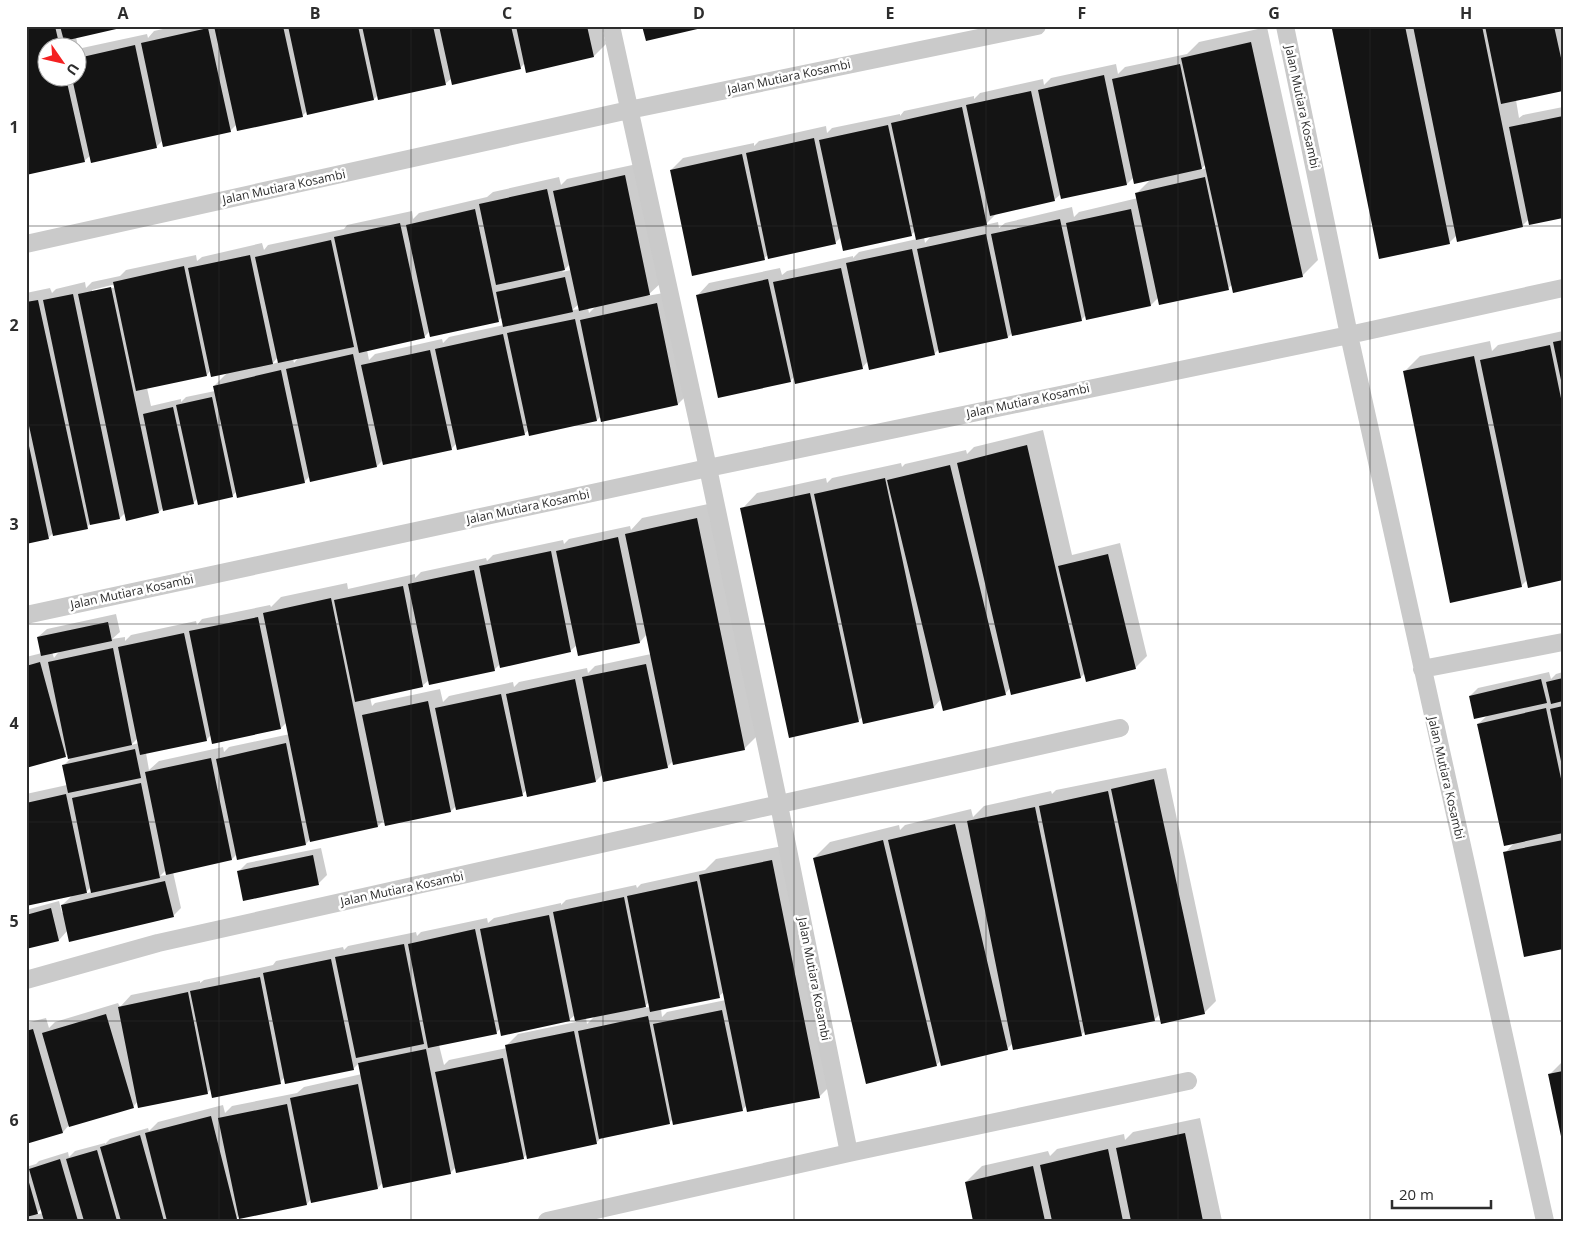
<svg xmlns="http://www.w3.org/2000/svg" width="1589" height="1247" font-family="'Open Sans',sans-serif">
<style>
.shadow{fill:#0003;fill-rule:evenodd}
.building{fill:#141414}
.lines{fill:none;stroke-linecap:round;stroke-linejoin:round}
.lane{stroke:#cacaca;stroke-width:18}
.grid{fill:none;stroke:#2d2d2d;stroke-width:1;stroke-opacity:0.55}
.labels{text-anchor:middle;stroke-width:5;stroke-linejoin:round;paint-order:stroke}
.street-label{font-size:12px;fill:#2d2d2d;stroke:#fff}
.neatline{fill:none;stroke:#2d2d2d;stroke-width:2}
.grid-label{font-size:16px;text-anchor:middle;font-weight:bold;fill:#2d2d2d}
</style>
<rect width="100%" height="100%" fill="#fff"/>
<path class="shadow" d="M26,26H123L76,37L79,51L82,48L147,34L148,38L154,31L176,26H602L606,44L594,56L525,63L520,68L452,78L445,84L378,95L374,99L308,110L302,116L237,124L230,131L163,140L156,147L91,155L84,161L26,174ZM48,48H78V78H48Z
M1336,26H1563V90L1516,100L1519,118L1523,115L1563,107V217L1529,219L1522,226L1457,235L1449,243L1333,29Z
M1267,27L1318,260L1302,276L1233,284L1228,288L1159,297L1151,305L1086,315L1081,320L1013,332L1008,337L940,348L934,354L868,361L862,368L794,377L790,381L697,296L709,283L780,268L782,275L787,271L853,256V258L859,252L917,239L915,231L911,235L841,237L835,243L769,254L764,258L671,170L683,158L754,143V146L759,141L826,126L827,133L832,128L900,114V116L904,111L974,96V99L980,93L1043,79L1044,85L1051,78L1116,64L1118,74L1125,67L1187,54L1199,42ZM1206,164L1207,168L1200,170ZM1134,177L1151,179L1137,193L1138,198L1079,212L1074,217L1072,207L1005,223L999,228L998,222L985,225L997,213L1054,200L1061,194L1062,198L1127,184ZM932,235L925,243L924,237Z
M637,164L662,282L647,296L669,292L690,392L678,404L601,416L597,420L529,430L524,434L457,443L451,449L383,460L377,466L310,476L304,482L237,491L233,495L199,503L198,498L193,503L164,507L159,512H126L120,518L90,524L87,527L53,533L48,538L26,543V293L50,288L52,293L56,289L85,282L86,288L92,282L120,276L126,270L196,255L197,261L202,257L262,243L264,250L268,245L344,229L347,225L412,211L413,219L419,213L487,197L493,192L559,177L561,185L567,179ZM570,264L571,270L562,272ZM116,284L117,287L92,292V290ZM579,304L580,309L572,310ZM596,306L589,313L588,308ZM502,317L504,325L449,337L443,343L442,339L375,354L369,360L367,350L424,337L430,331L498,321ZM278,357L279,362L272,364ZM299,357L294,363L293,359ZM211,370L228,372L214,386L215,391L186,397L181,402V399L151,406L147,388L207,375Z
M1563,331V579L1527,580L1521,586L1404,372L1420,356L1490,341L1492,351L1498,345Z
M1043,430L1072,555L1120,543L1147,656L1135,668L1085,673L1081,677L1010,688L1005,694L941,699L934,707L863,716L858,721L742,509L757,493L826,478L827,483L832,478L901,463L902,467L905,464L966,450L967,454L974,447Z
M713,503L760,733L744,749L673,761L667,767L603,774L596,781L527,790L522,794L457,805L451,811L385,819L378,826L311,838L306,844L237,854L232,859L173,872L181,908L173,916L68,930L59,940L26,948V910L59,901L62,913L64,912L62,905L73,895L26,905V794L67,785L64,765L70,759L68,753L65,756L26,766V657L42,653L38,637L47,629L116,614L120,632L112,639L125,637V641L131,635L196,621L197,625L202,619L270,605L271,607L281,597L347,583L348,589L415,574V578L421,572L486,558L487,561L493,555L563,540L564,544L569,539L630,526L631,530L642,518ZM647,634L651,654L595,666L588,673L587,668L519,682L514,687L513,682L449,696L443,702L440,689L375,703L372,706L370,697L422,686L429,680L494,670L500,664L570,651L577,645L640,642ZM61,650L57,654L54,658L52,652ZM287,722L290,734L229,747L224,752L223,747L159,761L149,770L146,753L206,740L211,735L281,728ZM138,738L139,743L131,745ZM166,870L167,875L160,876ZM91,887L92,892L84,894Z
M1549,672L1551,679L1556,674L1563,672V948L1505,853L1515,842L1478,724L1488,715L1470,696L1478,688Z
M1166,768L1216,1001L1204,1013L1160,1014L1154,1020L1085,1031L1081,1035L1013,1043L1007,1049L941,1061L936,1065L814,858L830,842L899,825L900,830L905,825L971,809L973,817L984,806L1051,791L1052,794L1056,790Z
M788,845L835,1081L819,1097L747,1105L742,1110L673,1119L669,1123L602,1137L596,1143L528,1153L523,1158L456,1167L450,1173L383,1182L378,1188L311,1199L307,1204L239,1215L237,1218L225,1221H26V1167L36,1164L39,1161L68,1152L69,1157L75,1151L105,1143V1144L110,1139L148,1128L149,1131L158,1122L223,1105L225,1113L232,1106L297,1093L304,1087L362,1074L360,1062L353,1069L285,1077L280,1082L211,1089L207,1093L138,1101L133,1107L69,1125L63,1132L26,1143V1023L46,1018L49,1028L55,1022L118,1003L120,1007L131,995L200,981V983L204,980L273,965L276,961L343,947L344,950L348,946L416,932L417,936L421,932L487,918L488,923L494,918L561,903V905L566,900L636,885L637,888L641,884L705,870L716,859ZM724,992L726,1000L667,1012L662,1017L661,1009L719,996ZM649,1002L650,1007L643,1008ZM575,1015L576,1022L518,1034L506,1046L507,1048L449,1060L444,1065L439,1045L496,1033L501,1028L569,1020ZM595,1016L587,1024L586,1018ZM42,1208L43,1213L35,1215Z
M321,848L327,875L319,883L239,871L247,863Z
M1562,1062H1563V1139L1550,1074Z
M1200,1118L1222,1221H975L966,1182L982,1166L1048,1151L1050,1156L1057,1149L1124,1134L1125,1140L1133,1132Z"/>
<path class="building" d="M26,26H55L60,48H48V78H66L85,162L26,175Z
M60,26H125V27L64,41Z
M214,26H283L303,117L237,131Z
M288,26H358L374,100L307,115Z
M362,26H433L446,85L378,100Z
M439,26H511L521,69L452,85Z
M516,26H587L594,57L526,73Z
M642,26H706V27L646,41Z
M1343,26H1405L1450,244L1379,259L1332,29Z
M1413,26H1482L1523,227L1457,242Z
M1485,26H1554L1563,67V91L1501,104Z
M208,28L231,132L163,147L141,43Z
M1251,42L1303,277L1233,293L1181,58Z
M135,45L157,148L91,163L72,78H78V58Z
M1180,64L1202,169L1134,184L1112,79Z
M1104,75L1127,185L1061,199L1038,90Z
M1031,91L1055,201L990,216L966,105Z
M962,107L987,225L916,240L891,123Z
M1563,116V218L1529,225L1509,127Z
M888,125L912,236L843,251L819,140Z
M814,138L836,244L768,259L746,153Z
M742,154L765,260L692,276L670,170Z
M625,175L650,295L579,311L553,191Z
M1205,177L1229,290L1159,305L1135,193Z
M547,189L565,270L496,285L479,204Z
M475,209L499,322L430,337L406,225Z
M1131,209L1151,306L1086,320L1066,223Z
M1060,219L1082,321L1012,336L991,234Z
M400,223L425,338L359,353L334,237Z
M986,234L1008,338L939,353L917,249Z
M331,240L354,347L278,363L255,257Z
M912,249L935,355L869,370L846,263Z
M250,255L273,364L211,377L188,268Z
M184,266L207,376L136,391L113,282Z
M841,268L863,369L795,384L773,282Z
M565,277L573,312L503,327L496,292Z
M768,279L791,382L718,398L696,295Z
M111,287L159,513L126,521L78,294Z
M73,294L120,519L90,525L43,300Z
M38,300L88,529L53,536L26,412V302Z
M657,303L678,405L601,422L580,320Z
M575,319L597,421L529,436L507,333Z
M503,334L525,435L457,450L435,349Z
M1563,340V385H1562L1553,342Z
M1550,345L1563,408V580L1528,588L1480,360Z
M430,350L452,450L383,465L361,365Z
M353,354L377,467L310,482L286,369Z
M1474,356L1522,587L1450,603L1403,371Z
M281,370L305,483L237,498L213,386Z
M212,397L233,497L198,505L176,405Z
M173,407L194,504L163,511L143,414Z
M1027,445L1081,678L1011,695L957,463Z
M29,446L49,539L26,544V447Z
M950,465L1006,695L943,711L887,480Z
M885,478L934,708L863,724L814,494Z
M810,493L859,722L789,738L740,508Z
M697,518L745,750L673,765L625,534Z
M618,537L640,643L578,656L556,551Z
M551,551L571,652L500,668L479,566Z
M1108,554L1136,669L1086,682L1058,566Z
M474,570L495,671L429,685L408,584Z
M403,586L423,687L355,702L334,600Z
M331,598L378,827L310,842L263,613Z
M258,617L281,729L212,744L189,631Z
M108,622L112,641L41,656L37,637Z
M184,633L207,741L140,755L118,647Z
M113,648L132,745L68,759L48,662Z
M40,662L66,757L26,768V666Z
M646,664L668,768L603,782L582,677Z
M1563,678V701L1551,704L1546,682Z
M575,679L596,782L527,797L506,694Z
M1541,679L1547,703L1474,719L1469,696Z
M501,694L523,796L456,810L435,708Z
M428,701L451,812L385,826L362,715Z
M1563,706V766H1562L1550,709Z
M1546,708L1563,788V833L1504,846L1477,724Z
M286,743L306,845L237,860L216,759Z
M135,749L141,778L68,793L62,765Z
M211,758L232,860L166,875L145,772Z
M1154,779L1205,1014L1161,1024L1111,789Z
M141,783L160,878L91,893L72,798Z
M1108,791L1155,1021L1085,1035L1039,806Z
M66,794L87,893L26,906V803Z
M1035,807L1082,1036L1013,1050L967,821Z
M955,824L1008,1050L941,1066L888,840Z
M883,840L937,1066L866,1084L813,858Z
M1563,840V949L1524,957L1503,852Z
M313,855L319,885L243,901L237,871Z
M772,860L820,1098L747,1112L699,875Z
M165,881L174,917L69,942L61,905Z
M697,881L720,998L650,1012L627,896Z
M624,897L646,1007L575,1021L553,912Z
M51,908L59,941L26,949V915Z
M549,915L570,1021L501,1036L480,929Z
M475,929L497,1034L428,1048L408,944Z
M404,944L424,1044L356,1058L335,957Z
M331,959L354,1070L285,1084L263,973Z
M260,977L281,1084L212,1098L190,991Z
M188,992L208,1094L138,1108L118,1007Z
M722,1010L743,1111L673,1125L653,1024Z
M106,1014L134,1108L69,1127L42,1033Z
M648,1016L670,1124L599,1139L578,1031Z
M33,1029L63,1133L26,1144V1031Z
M574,1031L597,1144L527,1159L505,1045Z
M426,1049L451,1174L383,1188L358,1063Z
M503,1058L524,1159L456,1173L435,1072Z
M1563,1071V1141H1562L1548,1074Z
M358,1084L378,1189L311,1203L290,1098Z
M287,1104L307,1205L239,1219L218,1118Z
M211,1116L237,1219L230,1221H167L145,1133Z
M1185,1133L1203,1221H1131L1116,1148Z
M140,1135L164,1221H121L100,1147Z
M1108,1149L1123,1221H1052L1040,1165Z
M97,1150L117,1221H84L66,1159Z
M60,1159L78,1221H44L29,1169Z
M1033,1166L1045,1221H973L965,1182Z
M26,1172L38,1214L26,1217Z"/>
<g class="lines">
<path class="lane" d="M611,26L708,468L779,805L849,1153L1188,1081
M1285,26L1349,335L1545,1221
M26,244L629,110L1037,26
M26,615L708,468L1349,335L1563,288
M1422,669L1563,642
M26,980L158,943L1120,728
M547,1221L849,1153"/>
</g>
<path class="grid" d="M219,26V1221M411,26V1221M603,26V1221M794,26V1221M986,26V1221M1178,26V1221M1370,26V1221M26,226H1563M26,425H1563M26,624H1563M26,822H1563M26,1021H1563"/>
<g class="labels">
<g class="street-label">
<text transform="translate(789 77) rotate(-12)" y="4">Jalan Mutiara Kosambi</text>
<text transform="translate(1302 107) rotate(78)" y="4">Jalan Mutiara Kosambi</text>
<text transform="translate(284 187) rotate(-12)" y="4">Jalan Mutiara Kosambi</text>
<text transform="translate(1028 401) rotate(-12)" y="4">Jalan Mutiara Kosambi</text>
<text transform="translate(528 507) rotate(-12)" y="4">Jalan Mutiara Kosambi</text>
<text transform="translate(132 592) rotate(-12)" y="4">Jalan Mutiara Kosambi</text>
<text transform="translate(1446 778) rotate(77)" y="4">Jalan Mutiara Kosambi</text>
<text transform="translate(402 889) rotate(-12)" y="4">Jalan Mutiara Kosambi</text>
<text transform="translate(814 979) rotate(79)" y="4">Jalan Mutiara Kosambi</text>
</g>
</g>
<rect width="1589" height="1247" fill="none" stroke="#ffffff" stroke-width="55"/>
<g transform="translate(62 62) rotate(124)"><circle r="24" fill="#ffffff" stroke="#ababab"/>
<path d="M0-4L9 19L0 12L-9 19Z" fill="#f42021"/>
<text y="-8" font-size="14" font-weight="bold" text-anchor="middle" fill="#2d2d2d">U</text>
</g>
<path d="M1392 1200v8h99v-8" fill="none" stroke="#2d2d2d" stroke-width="2.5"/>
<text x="1399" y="1200" font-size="15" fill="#2d2d2d" stroke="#ffffff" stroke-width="4" paint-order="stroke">20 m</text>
<rect x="28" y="28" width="1534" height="1192" class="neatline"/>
<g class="grid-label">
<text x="123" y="19">A</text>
<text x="315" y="19">B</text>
<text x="507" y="19">C</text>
<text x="699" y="19">D</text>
<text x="890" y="19">E</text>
<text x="1082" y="19">F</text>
<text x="1274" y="19">G</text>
<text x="1466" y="19">H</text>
<text x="14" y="133">1</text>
<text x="14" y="331">2</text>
<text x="14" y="530">3</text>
<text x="14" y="729">4</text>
<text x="14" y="927">5</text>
<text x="14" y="1126">6</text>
</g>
</svg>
